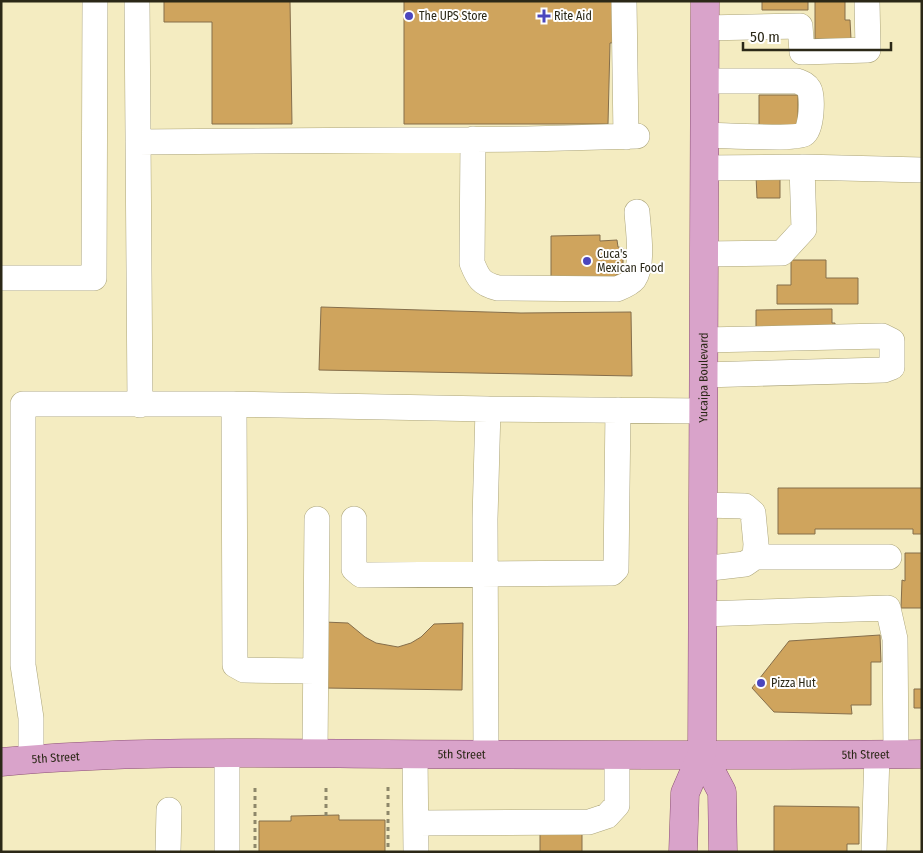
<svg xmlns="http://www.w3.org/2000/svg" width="923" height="853" font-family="'Fira Sans Condensed',sans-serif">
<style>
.building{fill:#cfa45d;stroke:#856e4b}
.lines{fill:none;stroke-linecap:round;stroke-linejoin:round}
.minor-casing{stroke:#aca57b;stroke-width:26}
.major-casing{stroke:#8c5075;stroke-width:29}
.path{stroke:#8d876a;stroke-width:3;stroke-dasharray:4 4;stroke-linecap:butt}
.minor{stroke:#fff;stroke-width:25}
.major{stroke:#d9a3ca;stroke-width:28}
.poi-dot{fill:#4b46bd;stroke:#fff;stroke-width:2}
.labels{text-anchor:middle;stroke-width:4;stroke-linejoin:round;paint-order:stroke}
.poi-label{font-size:12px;fill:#2b2817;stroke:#fff;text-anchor:start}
.street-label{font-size:12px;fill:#2b2817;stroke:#fff}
</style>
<rect width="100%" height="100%" fill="#f4ecc1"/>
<path class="building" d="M164,1H290L292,124H212V22H164Z
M404,1H622L621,42L610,43L608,124H404Z
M762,1H808V10H762Z
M815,1H845V20H850L851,39H815Z
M759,95H798V126H759Z
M756,176H780V198H757Z
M600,235V241L617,240L618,247L623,248V275H616V282L551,283V236Z
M791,260H826V278H858V304H777V285H791Z
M321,307L521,313L631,312L632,376L319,370Z
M832,309V323H835V331L756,332V310Z
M778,488H922V534H913V529H815V534H778Z
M905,553H922V608H901L902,580L905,581Z
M324,622L348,623L365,637L376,643L398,647L411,643L421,637L434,624L463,623L462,690L324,688Z
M880,635L881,662H871V705H851L852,714L774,712L752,688L789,641Z
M914,689H922V708H914Z
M774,806L859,807V844H847V852H774Z
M339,815V820H385V852H259V821H291V816Z
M540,834H582V852H540Z"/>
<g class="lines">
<defs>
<path id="minor" d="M137,1L140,405
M624,1L626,137
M705,28L800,26L802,52L868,50L867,1
M704,135C721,135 795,140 804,134C812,129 813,96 809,89C806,84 802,83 797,81H705
M473,139L472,263C478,278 481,284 498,288L617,289C622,287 630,284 634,279C644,265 638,229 637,212
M138,142L528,139L637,136
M704,168L802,167L922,170
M704,254L782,253L804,229L802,167
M1,278H94L95,1
M703,375L884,370L892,367V341L882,336L704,340
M234,404L235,665L244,670L315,671
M354,519V569L361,575L612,573L616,569L618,410
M755,557H889
M702,569L745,564L755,557L756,544L753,513L745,506L703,505
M702,614L888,608L895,639L896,754
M227,754V852
M315,754L317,519
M415,754L416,852
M486,755L485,519L488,409L703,411
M31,759V718L23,665V404H234L488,409
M416,823L589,822L607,816L617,805V756
M168,852L169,810
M874,852L877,754"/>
<g id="major">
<path d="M702,754L722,792L723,852"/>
<path id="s1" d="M1,762C128,750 257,753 385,754C564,755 743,756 922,754"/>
<path id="s2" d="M683,852L685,793L702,754L705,1"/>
</g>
</defs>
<use href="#minor" class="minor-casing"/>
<use href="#major" class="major-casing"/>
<path class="path" d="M388,787V852
M255,788V852
M326,788V816"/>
<use href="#minor" class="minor"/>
<use href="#major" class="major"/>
</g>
<g class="poi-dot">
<circle cx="409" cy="16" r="5"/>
<path d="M541.5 8.5h5v5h5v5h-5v5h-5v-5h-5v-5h5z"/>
<circle cx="587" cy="261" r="5"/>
<circle cx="761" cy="683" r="5"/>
</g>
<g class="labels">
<g class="poi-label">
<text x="419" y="20">The UPS Store</text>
<text x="554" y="20">Rite Aid</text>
<text x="597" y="258">Cuca's<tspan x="597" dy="14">Mexican Food</tspan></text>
<text x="771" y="687">Pizza Hut</text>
</g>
<g class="street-label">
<text dy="4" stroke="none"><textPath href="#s2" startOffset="478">Yucaipa Boulevard</textPath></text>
<text dy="4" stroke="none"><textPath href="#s1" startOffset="865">5th Street</textPath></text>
<text dy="4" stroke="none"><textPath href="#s1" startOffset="461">5th Street</textPath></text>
<text dy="4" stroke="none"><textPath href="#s1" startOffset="55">5th Street</textPath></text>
</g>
</g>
<rect width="923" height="853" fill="none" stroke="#2b2817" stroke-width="5"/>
<path d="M743 42v8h148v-8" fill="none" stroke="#2b2817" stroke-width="2.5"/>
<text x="750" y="42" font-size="15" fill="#2b2817" stroke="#ffffff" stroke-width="4" paint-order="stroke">50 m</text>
</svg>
